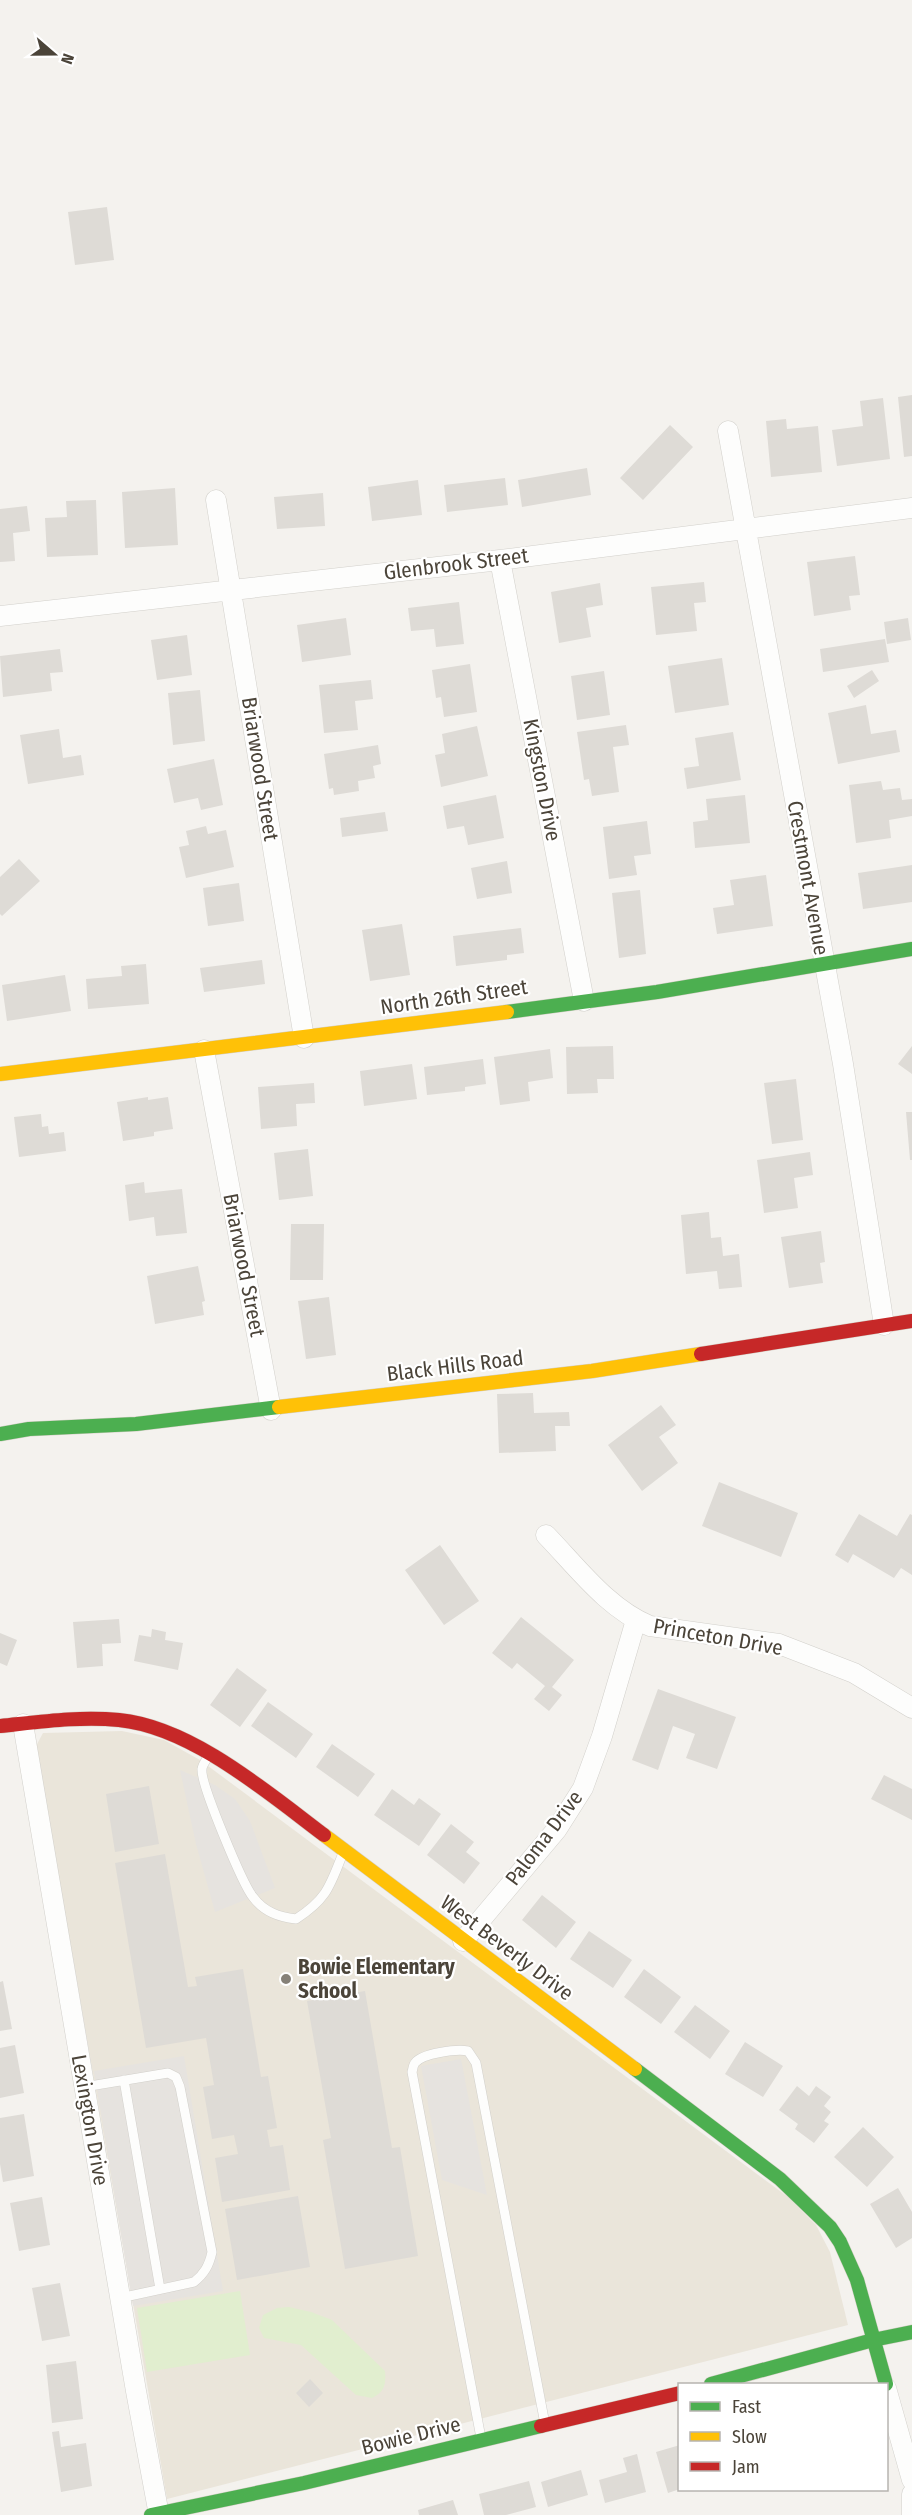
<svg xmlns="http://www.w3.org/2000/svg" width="912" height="2515" font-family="'Fira Sans Condensed',sans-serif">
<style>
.education{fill:#eae5da}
.green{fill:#e1eecf}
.parking{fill:#e6e3df}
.building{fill:#dedbd6}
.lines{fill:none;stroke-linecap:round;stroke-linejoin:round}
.lane-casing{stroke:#d2d0cb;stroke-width:10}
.street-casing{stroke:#d2d0cb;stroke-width:21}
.fast-casing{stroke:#d3cfc5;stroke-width:15}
.slow-casing{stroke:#d3cfc5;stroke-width:15}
.jam-casing{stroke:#d3cfc5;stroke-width:15}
.lane{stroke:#fdfdfc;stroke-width:9}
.street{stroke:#fdfdfc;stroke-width:20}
.fast{stroke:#4caf50;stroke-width:14}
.slow{stroke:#ffc107;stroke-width:14}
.jam{stroke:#c62828;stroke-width:14}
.poi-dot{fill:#868178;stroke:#fff;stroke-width:2}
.labels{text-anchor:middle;stroke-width:4.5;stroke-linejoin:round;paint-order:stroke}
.street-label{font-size:21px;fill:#4b4439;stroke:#fff}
.poi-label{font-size:21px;font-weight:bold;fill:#4b4439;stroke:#fff;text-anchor:start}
</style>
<rect width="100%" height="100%" fill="#f4f2ee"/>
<path class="education" d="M122,1731L164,1740L200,1760L788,2197L816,2225L830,2252L848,2325L167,2499L36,1746L43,1733Z"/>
<path class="green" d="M240,2291L250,2355L147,2372L137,2308Z
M289,2307L311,2312L332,2320L385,2371C386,2384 385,2392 372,2398L356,2395L301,2345L264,2338L259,2328L263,2315L277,2308Z"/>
<path class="parking" d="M180,1770L215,1785L235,1799L250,1821L275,1888L215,1912L196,1844Z
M184,2056L223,2291L133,2306L94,2071Z
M461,2059L487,2195L442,2180L421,2066Z"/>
<path class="building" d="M107,207L114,260L75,265L68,212Z
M912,395V456L904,457L898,397Z
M883,398L890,459L837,466L832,430L863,426L860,401Z
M786,419L787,429L818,426L822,472L771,477L766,421Z
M670,425L693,447L643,500L620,478Z
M587,468L591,495L522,507L518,480Z
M505,478L508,505L447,512L444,485Z
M418,480L422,515L372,521L368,487Z
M175,488L178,545L125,548L122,492Z
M323,493L325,526L277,529L274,497Z
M96,500L98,555L47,557L45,518L67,517L66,501Z
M27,506L30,531L13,533L15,561L0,562V509Z
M855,556L860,595L849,596L851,610L814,616L807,562Z
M704,582L706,602L694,603L697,631L656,635L651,587Z
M600,583L603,605L586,608L591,637L559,643L551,592Z
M459,602L464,644L436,647L434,629L411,631L408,608Z
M346,618L351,655L302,662L297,625Z
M908,618L911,640L887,644L884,622Z
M187,635L192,675L157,680L151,640Z
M885,639L889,662L823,672L820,649Z
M60,649L63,672L50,673L52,691L3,697L0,656Z
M722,658L729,705L675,713L668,666Z
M470,664L477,712L444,717L441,697L436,698L432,670Z
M872,670L879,681L854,698L847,686Z
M604,671L610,715L577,720L571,676Z
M371,680L373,699L355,701L358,730L324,733L319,685Z
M200,690L205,741L173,745L168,693Z
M866,705L871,734L896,730L900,752L838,764L828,713Z
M626,725L629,745L613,747L619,792L592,796L589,779L584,780L577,732Z
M477,726L488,776L441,787L435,755L445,753L442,734Z
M59,729L63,758L81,755L84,775L28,784L20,735Z
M733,732L741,780L687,789L684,768L699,766L695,738Z
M378,745L381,764L373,766L375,778L358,781L359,791L334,795L333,788L329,789L324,754Z
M214,759L223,805L201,810L198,798L174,803L167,769Z
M881,781L883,790L900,788L902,800L912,799V816L889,820L891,838L856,843L849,785Z
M496,795L504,838L468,845L464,826L447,829L443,806Z
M745,795L750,843L695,848L693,822L708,820L706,799Z
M385,812L388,831L342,837L340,818Z
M647,821L651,854L634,856L637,875L609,879L603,827Z
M206,826L208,834L226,830L234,867L186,878L179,847L189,845L186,831Z
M19,859L40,881L2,916L0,914V877Z
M507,861L512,893L477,899L471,868Z
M912,865V902L863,909L858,873Z
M766,875L773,926L717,934L713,908L734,905L730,880Z
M239,883L244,921L208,926L203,888Z
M640,890L646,954L619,958L612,893Z
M402,924L410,975L370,981L362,930Z
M521,928L524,953L507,955V960L456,966L453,936Z
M262,960L265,984L204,992L200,968Z
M146,964L149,1004L88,1009L86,979L122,976L121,966Z
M65,975L71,1011L7,1021L2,985Z
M613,1046L614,1079H597L598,1093L567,1094L566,1047Z
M912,1046V1074L898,1064Z
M550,1049L553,1078L528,1082L530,1101L500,1105L494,1057Z
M483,1059L486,1084L465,1087V1091L427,1095L424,1067Z
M412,1064L417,1099L364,1106L360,1071Z
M796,1079L803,1140L772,1144L764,1083Z
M314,1083L315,1103L296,1104L297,1126L261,1129L258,1087Z
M148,1097V1100L168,1097L173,1129L154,1132V1136L123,1141L117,1102Z
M906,1112H912V1160H910Z
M41,1114L42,1127L48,1126L49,1134L64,1132L66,1151L19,1157L14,1117Z
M308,1149L313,1196L279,1200L274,1153Z
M810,1152L813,1175L794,1178L798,1208L764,1213L757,1160Z
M144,1182L145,1193L182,1189L187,1233L156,1236L154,1217L129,1221L125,1185Z
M709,1212L711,1238L721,1237L723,1256L739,1254L742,1287L719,1289L717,1271L686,1274L681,1215Z
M291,1224H324L323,1280H290Z
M821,1231L825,1262L820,1263L823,1283L789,1288L781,1237Z
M198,1266L205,1301L202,1302L204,1315L155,1324L147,1276Z
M329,1297L336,1355L306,1359L298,1301Z
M533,1393L534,1413L569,1412L570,1426H555L556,1451L499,1453L497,1394Z
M661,1405L676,1425L659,1437L678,1463L642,1491L608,1445Z
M719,1482L798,1513L781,1557L702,1526Z
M859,1514L897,1536L910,1514L912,1515V1575L901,1568L894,1578L853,1554L848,1563L835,1555Z
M440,1545L479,1601L444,1625L405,1570Z
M521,1617L574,1660L552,1687L562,1695L549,1711L534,1699L545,1686L517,1663L512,1669L492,1653Z
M119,1619L121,1643L102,1644L103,1666L77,1668L73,1622Z
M152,1629L166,1632L165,1640L183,1643L178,1670L134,1661L139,1635L151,1637Z
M0,1633L17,1640L7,1666L0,1663Z
M237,1668L267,1690L240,1727L210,1705Z
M658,1689L736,1717L717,1769L686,1758L695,1734L673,1726L658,1770L632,1760Z
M268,1702L313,1734L296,1758L251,1726Z
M332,1744L375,1774L358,1797L316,1767Z
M884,1775L912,1789V1820L871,1799Z
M149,1786L159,1844L115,1852L106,1794Z
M392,1789L414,1805L419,1798L441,1814L419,1846L374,1815Z
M451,1824L474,1842L466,1852L480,1863L464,1884L427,1855Z
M165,1854L188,1987L197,1986L195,1977L243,1969L261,2077L268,2076L277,2128L267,2130L270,2147L283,2145L290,2190L222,2202L215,2158L238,2154L234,2135L212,2139L203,2087L214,2085L206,2038L146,2048L115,1863Z
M542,1895L576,1922L556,1948L522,1920Z
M589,1931L632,1960L613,1988L570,1959Z
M644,1969L681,1997L661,2024L624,1997Z
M3,1981L12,2029L0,2031V1982Z
M365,1991L392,2148L400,2147L418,2256L345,2269L323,2140L331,2138L307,2001Z
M695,2005L730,2031L710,2059L674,2032Z
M745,2042L783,2066L763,2097L725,2074Z
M15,2045L24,2093L0,2098V2048Z
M797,2086L809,2096L816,2086L831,2097L824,2106L831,2112L824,2121L829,2124L814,2143L795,2129L798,2124L779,2110Z
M24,2114L34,2176L3,2182L0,2164V2118Z
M863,2127L894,2157L867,2187L834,2157Z
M898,2188L912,2212V2238L896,2248L870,2204Z
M298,2196L310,2267L237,2280L225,2209Z
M42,2197L50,2245L19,2251L10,2203Z
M60,2283L70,2336L42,2341L32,2288Z
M76,2361L83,2419L52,2423L46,2365Z
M310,2379L323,2393L309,2407L296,2393Z
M59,2431L61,2447L86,2443L92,2486L61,2492L52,2432Z
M680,2445V2489L668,2493L656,2452Z
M637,2454L646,2492L605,2503L599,2480L627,2472L623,2458Z
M581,2470L588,2495L548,2507L541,2482Z
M529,2481L536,2507L506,2515H484L479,2494Z
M453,2500L458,2515H419L418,2510Z"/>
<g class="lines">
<defs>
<path id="lane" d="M208,1757C206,1760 202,1766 202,1769C200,1783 243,1885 253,1897C264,1912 279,1917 296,1919C327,1899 330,1886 343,1853
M124,2080L160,2289
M84,2087L168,2073L176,2077L180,2087L212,2252C209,2266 204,2274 194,2282L120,2298
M481,2438L412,2072C413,2069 413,2065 415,2063C422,2053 457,2049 468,2051L476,2063L545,2424"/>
<path id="street" d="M728,431L843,1064L884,1325
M216,500L304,1038
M500,560L584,1001
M0,616L500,560L912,508
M204,1050L271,1410
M546,1535C577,1567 608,1609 650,1626L779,1644L854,1673L912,1708
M23,1724L136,2391L159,2515
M463,1941L557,1829L583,1788L602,1736L636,1620
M886,2388L912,2480
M912,2515V2494"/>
<path id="fast" d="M507,1012L657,992L912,949
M0,1434L29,1429L136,1424L279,1407
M635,2069L780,2179L830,2227L840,2242L857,2280L886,2384
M711,2384L873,2340L912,2332
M151,2515L304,2483L541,2426"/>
<path id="slow" d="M0,1074L507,1012
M279,1407L592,1371L701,1354
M324,1835L635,2069"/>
<path id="jam" d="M701,1354L912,1321
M0,1726C39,1722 79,1716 119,1720C191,1727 267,1792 324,1835
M541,2426L680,2393"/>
</defs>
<use href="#lane" class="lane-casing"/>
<use href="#street" class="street-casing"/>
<use href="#fast" class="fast-casing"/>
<use href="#slow" class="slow-casing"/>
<use href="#jam" class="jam-casing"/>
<use href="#lane" class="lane"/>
<use href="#street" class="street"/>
<use href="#fast" class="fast"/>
<use href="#slow" class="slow"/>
<use href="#jam" class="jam"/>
</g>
<circle class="poi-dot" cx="286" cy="1979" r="6"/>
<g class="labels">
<g class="street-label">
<text transform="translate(456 564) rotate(-7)" y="7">Glenbrook Street</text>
<text transform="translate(260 769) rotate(81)" y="7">Briarwood Street</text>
<text transform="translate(542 780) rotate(79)" y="7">Kingston Drive</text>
<text transform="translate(808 878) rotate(80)" y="7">Crestmont Avenue</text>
<text transform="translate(454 997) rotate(-8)" y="7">North 26th Street</text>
<text transform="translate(244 1265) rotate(79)" y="7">Briarwood Street</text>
<text transform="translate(455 1366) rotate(-7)" y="7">Black Hills Road</text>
<text transform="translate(718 1637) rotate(10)" y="7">Princeton Drive</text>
<text transform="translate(544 1838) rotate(-53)" y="7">Paloma Drive</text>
<text transform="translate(507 1948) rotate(37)" y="7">West Beverly Drive</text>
<text transform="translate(90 2120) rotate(80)" y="7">Lexington Drive</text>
<text transform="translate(411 2436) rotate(-14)" y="7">Bowie Drive</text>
</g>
<g class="poi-label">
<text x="298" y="1974">Bowie Elementary<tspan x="298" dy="24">School</tspan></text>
</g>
</g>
<rect x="678" y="2383" width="210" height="108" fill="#ffffff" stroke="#b7b4b0" stroke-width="1.5"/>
<rect x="690" y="2402" width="30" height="9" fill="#4caf50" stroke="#b7b4b0" stroke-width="1.5"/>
<text x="732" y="2413" font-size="18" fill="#4b4439">Fast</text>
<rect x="690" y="2432" width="30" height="9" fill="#ffc107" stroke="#b7b4b0" stroke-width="1.5"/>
<text x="732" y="2443" font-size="18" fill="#4b4439">Slow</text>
<rect x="690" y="2462" width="30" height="9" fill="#c62828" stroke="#b7b4b0" stroke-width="1.5"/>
<text x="732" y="2473" font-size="18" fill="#4b4439">Jam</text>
<g transform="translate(54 54) rotate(110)" stroke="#ffffff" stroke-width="4.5" paint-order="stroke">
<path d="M0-4.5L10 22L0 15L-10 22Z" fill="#4b4439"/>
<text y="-9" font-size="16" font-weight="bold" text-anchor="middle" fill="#4b4439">N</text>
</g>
</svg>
